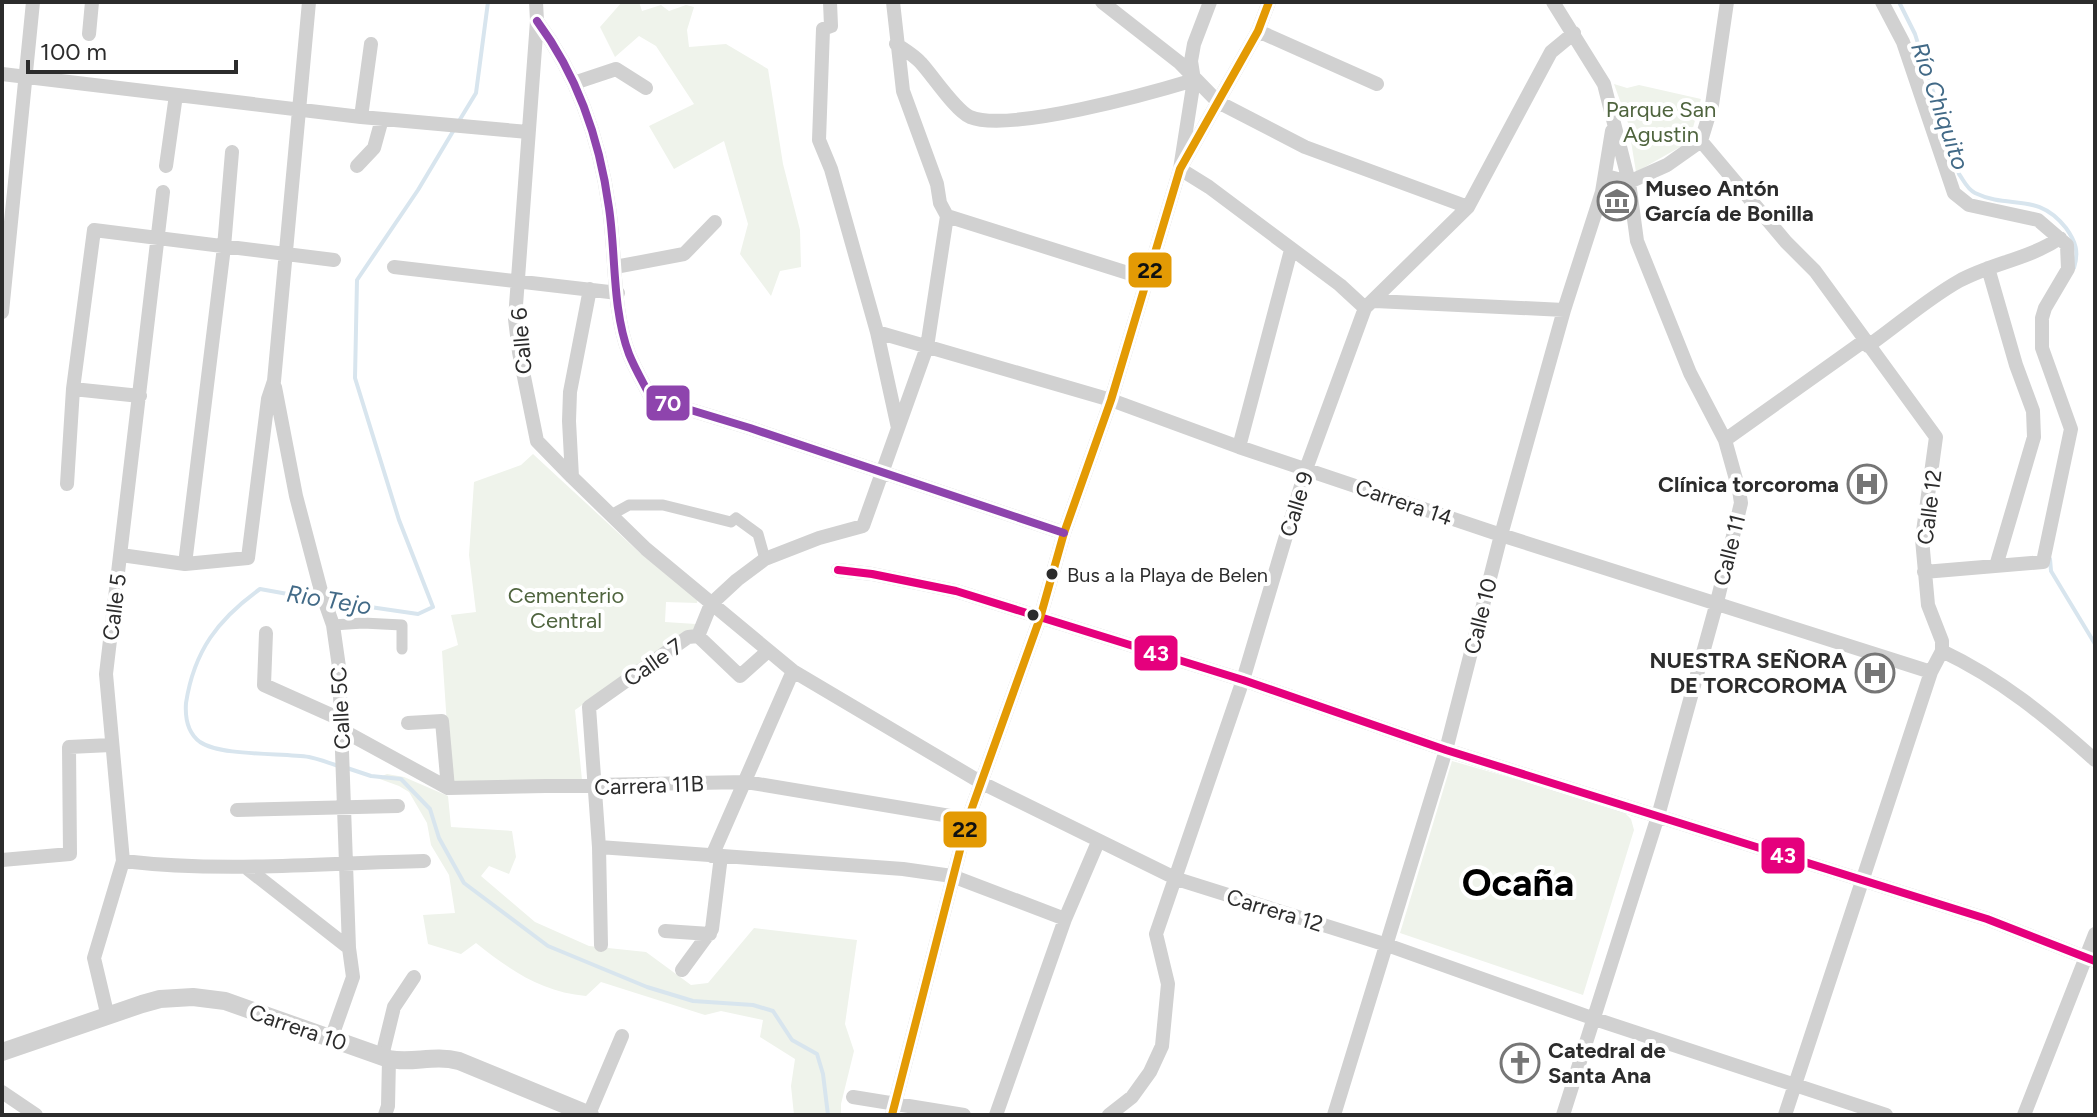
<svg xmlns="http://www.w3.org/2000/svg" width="2097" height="1117" font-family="Figtree,sans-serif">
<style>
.green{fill:#eff3eb}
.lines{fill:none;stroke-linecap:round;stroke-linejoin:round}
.stream{stroke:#d8e5ee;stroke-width:4}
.pedestrian{stroke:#d1d1d1;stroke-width:11}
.minor{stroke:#d1d1d1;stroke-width:14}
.tertiary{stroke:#d1d1d1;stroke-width:18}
.bus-1-casing{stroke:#fff;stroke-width:14}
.bus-2-casing{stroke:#fff;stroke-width:14}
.bus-3-casing{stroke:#fff;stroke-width:14}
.bus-1{stroke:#e5007d;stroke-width:8}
.bus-2{stroke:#e39a04;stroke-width:8}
.bus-3{stroke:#8e44ad;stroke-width:8}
.bus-dot{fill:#2c2c2c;stroke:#fff;stroke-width:3}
.labels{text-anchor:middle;stroke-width:8;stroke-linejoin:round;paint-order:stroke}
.bus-label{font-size:20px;fill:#2c2c2c;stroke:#fff;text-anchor:start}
.park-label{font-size:22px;fill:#4f643e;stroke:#fff}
.poi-label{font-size:22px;font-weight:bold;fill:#2c2c2c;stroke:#fff;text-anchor:start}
.street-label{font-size:22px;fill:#2c2c2c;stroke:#fff}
.water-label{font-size:24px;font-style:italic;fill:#426a87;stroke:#fff}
.town-label{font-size:38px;font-weight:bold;fill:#000;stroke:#fff}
.line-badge{stroke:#fff;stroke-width:3}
.badge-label{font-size:22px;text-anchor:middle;font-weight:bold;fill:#fff}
.pale-badge-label{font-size:22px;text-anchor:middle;font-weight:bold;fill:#111}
</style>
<rect width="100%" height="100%" fill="#fff"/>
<path class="green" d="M622,2H639L642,11L661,5L669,11L686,5L694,7L687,30L689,47L726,44L768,69L783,164L800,230L801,267L780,271L771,296L740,254L748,224L724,141L674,169L649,126L694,104L656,46L639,36L615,57L600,27Z
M1614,84L1627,88L1639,85L1701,99L1689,142L1636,172L1628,123Z
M533,454L640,553L698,598L697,603L666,602L665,622L696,624V631L685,633L575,710L582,780L451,784L442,651L458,645L451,615L476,612L469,555L474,482L521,465Z
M1452,761L1621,809L1631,819L1634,830L1583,995L1400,933Z
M387,774L404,777L448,796L451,827L512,831L516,857L509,874L489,866L481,876L535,922L589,946L646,952L691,985L708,983L754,928L857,940L845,1024L854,1051L841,1104V1115H794L791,1086L795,1059L760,1037L763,1020L721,1011L705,1015L601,982L586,996C541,992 510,970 476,943L461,954L428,944L423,915L455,913L449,875L431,845L427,823L409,792L399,786L377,778Z"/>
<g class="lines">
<path class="stream" d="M1899,2L1915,34L1959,174C1964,181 1967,189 1975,193C2010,210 2037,191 2066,228C2076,242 2079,252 2074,268
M459,121L476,93L488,2
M2050,559L2051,571L2095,644
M321,600L260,589C218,619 194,651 186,703C185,717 188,733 200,742C220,756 282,753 309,757C319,759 329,763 339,766
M329,601L418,614L433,607L399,520L355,378L357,280L418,190L455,128
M347,768L371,776L401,779L430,809L439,838L464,883L548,946L647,987L693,1001L753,1005L773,1011L792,1040L817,1054L823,1074L828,1115"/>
<path class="pedestrian" d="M611,515L629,505H663L731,522L736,518L758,534L765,559
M333,625L363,623L402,625V649"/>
<path class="minor" d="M536,2L537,21L515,319L519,352L537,441L572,477L646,549L793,671L982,783L1177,879L1387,945L1592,1018L1886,1115
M830,2L831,26L823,29L819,140L831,169L877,332L898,428
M893,2L903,91L937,184L940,203L947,216
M1102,2L1180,63L1218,102L1305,147L1468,207
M1210,2L1194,44L1191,61L1194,80L1180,169L1209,187L1340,285L1365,308
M1553,2L1604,84L1629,182L1637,241L1690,373L1725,440L1739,490L1741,503L1717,602L1658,816L1563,1115
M1882,2L1903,42L1954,193L1969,205L2038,220L2067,245L2068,269L2045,308L2042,318V348L2071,429L2043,562L1924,572
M537,21C577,75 600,141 609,208C616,255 612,309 629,354C635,369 644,384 651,398L750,428L1064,533
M1258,31L1377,84
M89,34L92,2
M896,44C905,50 914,55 921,63C933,76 955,110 970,117C1009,133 1151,93 1194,80
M2,74L361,117L528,132
M574,83L616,69L646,88
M361,117L371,44
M1701,141L1786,242L1815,271L1936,437L1922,539L1928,605L1942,641V651L1931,672L1785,1115
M1701,141L1712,105L1727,2
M166,166L176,95
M357,166L374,148L382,119
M1606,176L1629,182L1667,165L1701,141
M947,216L1147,279
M394,267L618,293
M615,267L684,254L715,222
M1988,268L2016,365L2033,411L2034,437L1996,566
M1375,301L1564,310
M2,312L33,2
M877,332L1111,400L1239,447L1501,535L1931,672
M1868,346C1898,325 1927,299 1959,281C1992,263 2029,259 2060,238
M275,387L296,496L321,591L333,625L339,667L349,948L353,977L331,1039
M73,389L140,396
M1725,440L1864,341
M1239,447L1291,250
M572,477L569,421L570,392L590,289
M67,484L73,389L94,230L334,260
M121,555L185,564L248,558L268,399L274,381L309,2
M185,564L224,247L232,152
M838,570L872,574L956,591L1243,680L1446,750L1987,919L2095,961
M266,633L264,685L340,719
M698,636L740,676L768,651
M1942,651C2001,679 2047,717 2095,760
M408,723L442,721L448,788
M342,730L448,788L746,782L968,819
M237,810L398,806
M599,847L903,869L952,876L1065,919
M712,856L793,671
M2,860L70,854L69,747L111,745
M123,861C225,873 322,863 424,861
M248,869L349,948
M665,931L710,934
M601,945L599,847L589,707L688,637L698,636L711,604L737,580L765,559L819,538L863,526L927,347L947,216
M682,970L712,929L721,856
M108,1017L94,958L123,861L106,674L163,192
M382,1056L394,1007L414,977
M2,1092L36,1115
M853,1097L964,1115
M589,1114L622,1036
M385,1115L388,1106L389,1059
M892,1115L968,819L1040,618L1064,533L1111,400L1180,169L1258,31L1269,2
M996,1115L1065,919L1098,842
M1109,1115L1132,1097L1150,1072L1162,1046L1168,984L1156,934L1243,680L1306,469L1365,308L1468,207L1551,52L1574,33
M1334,1115L1446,750L1501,535L1564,310L1602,192L1612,131
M2024,1115L2095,934"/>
<path class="tertiary" d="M2,1052L142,1004L160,999L193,997L225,1001L389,1059C413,1064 433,1054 459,1061L590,1115"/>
<defs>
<path id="bus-1" d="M838,570L872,574L956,591L1243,680L1446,750L1987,919L2095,961"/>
<path id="bus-2" d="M892,1115L968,819L1040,618L1064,533L1111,400L1180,169L1258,31L1269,2"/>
<path id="bus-3" d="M537,21C577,75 600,141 609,208C616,255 612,309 629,354C635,369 644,384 651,398L750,428L1064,533"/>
</defs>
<use href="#bus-1" class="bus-1-casing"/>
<use href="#bus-2" class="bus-2-casing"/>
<use href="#bus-3" class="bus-3-casing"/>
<use href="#bus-1" class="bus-1"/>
<use href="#bus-2" class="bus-2"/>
<use href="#bus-3" class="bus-3"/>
</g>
<defs>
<symbol id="museum-ring" viewBox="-11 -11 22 22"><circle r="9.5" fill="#fff" stroke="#767676" stroke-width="1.5"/><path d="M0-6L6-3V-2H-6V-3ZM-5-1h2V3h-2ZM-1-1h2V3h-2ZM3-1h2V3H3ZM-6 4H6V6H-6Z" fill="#767676"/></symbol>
<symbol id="hospital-ring" viewBox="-11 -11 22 22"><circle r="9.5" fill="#fff" stroke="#767676" stroke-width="1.5"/><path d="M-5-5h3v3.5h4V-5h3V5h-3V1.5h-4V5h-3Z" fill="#767676"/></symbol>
<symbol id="church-ring" viewBox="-11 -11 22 22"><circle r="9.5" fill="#fff" stroke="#767676" stroke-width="1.5"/><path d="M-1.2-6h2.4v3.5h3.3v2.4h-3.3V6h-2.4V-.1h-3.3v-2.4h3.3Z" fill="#767676"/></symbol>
</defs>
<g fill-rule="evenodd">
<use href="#museum-ring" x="1595" y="179" width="44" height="44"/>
<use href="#hospital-ring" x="1845" y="462" width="44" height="44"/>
<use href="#hospital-ring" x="1853" y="651" width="44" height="44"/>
<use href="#church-ring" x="1498" y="1041" width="44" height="44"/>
</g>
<g class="bus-dot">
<circle cx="1052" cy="574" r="7"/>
<circle cx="1033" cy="615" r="7"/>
</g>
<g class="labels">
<g class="bus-label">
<text x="1067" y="582">Bus a la Playa de Belen</text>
</g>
<g class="park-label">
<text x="1661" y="117">Parque San<tspan x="1661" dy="25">Agustin</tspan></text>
<text x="566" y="603">Cementerio<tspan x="566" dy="25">Central</tspan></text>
</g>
<g class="poi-label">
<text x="1645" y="196">Museo Antón<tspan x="1645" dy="25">García de Bonilla</tspan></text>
<text x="1839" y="492" text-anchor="end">Clínica torcoroma</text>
<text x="1847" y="668" text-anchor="end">NUESTRA SEÑORA<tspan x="1847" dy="25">DE TORCOROMA</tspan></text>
<text x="1548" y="1058">Catedral de<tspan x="1548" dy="25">Santa Ana</tspan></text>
</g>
<g class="street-label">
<text transform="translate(521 341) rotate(-95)" y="8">Calle 6</text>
<text transform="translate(1404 502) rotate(19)" y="8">Carrera 14</text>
<text transform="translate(1296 504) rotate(-73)" y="8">Calle 9</text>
<text transform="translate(1929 507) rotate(-83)" y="8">Calle 12</text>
<text transform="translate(1729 550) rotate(-76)" y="8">Calle 11</text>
<text transform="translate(114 607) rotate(-83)" y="8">Calle 5</text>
<text transform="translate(1480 616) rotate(-76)" y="8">Calle 10</text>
<text transform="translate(653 662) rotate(-35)" y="8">Calle 7</text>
<text transform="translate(340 708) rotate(-93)" y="8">Calle 5C</text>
<text transform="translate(649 785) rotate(-2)" y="8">Carrera 11B</text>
<text transform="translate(1275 910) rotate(17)" y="8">Carrera 12</text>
<text transform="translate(298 1027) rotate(19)" y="8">Carrera 10</text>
</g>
<g class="water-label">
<text transform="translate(1940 106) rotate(71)" y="8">Río Chiquito</text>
<text transform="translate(329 600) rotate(9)" y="8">Rio Tejo</text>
</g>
<g class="town-label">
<text x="1518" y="896">Ocaña</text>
</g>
</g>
<g class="line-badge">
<rect x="1127" y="251" width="46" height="38" rx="8" fill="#e39a04"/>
<rect x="645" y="384" width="46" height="38" rx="8" fill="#8e44ad"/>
<rect x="1133" y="634" width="46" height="38" rx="8" fill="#e5007d"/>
<rect x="942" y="810" width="46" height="39" rx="8" fill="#e39a04"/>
<rect x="1760" y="836" width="46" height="39" rx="8" fill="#e5007d"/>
</g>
<g class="badge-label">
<text x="668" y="411">70</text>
<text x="1156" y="661">43</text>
<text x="1783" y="863">43</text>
</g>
<g class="pale-badge-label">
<text x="1150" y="278">22</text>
<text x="965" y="837">22</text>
</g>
<rect width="2097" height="1117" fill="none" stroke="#2c2c2c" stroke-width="8"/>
<path d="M28 60v12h208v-12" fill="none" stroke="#2c2c2c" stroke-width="4"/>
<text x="40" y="60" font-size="24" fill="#2c2c2c" stroke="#ffffff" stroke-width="6" paint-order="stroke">100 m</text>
</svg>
